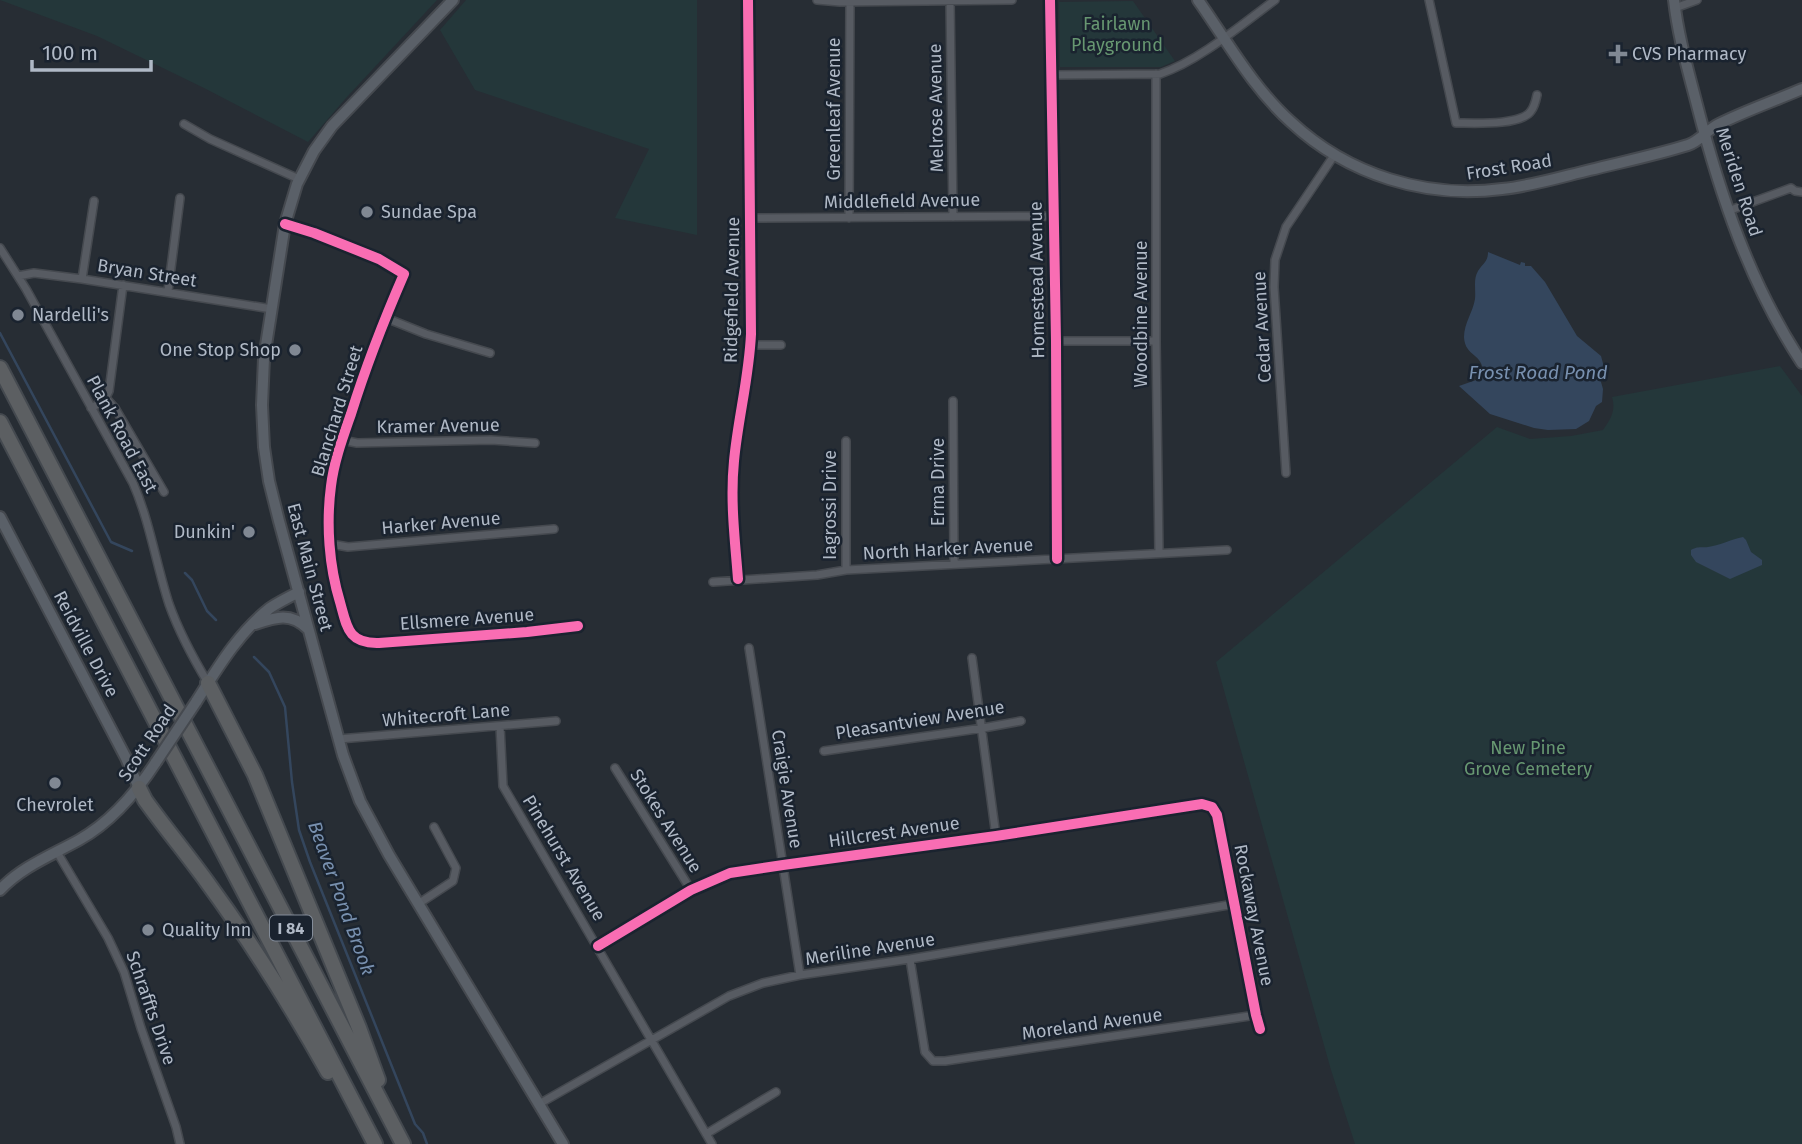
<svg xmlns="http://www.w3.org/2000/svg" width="1802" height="1144" font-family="'Fira Sans',sans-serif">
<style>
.green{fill:#24373a}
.water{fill:#34465d}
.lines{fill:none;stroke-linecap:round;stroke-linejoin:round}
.stream{stroke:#34465d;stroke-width:2.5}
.minor-casing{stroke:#45494f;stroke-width:10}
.secondary-casing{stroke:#45494f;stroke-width:14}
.motorway-casing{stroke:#44494f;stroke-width:18}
.minor{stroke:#575b62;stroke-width:7}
.secondary{stroke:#5a6068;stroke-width:10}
.motorway{stroke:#5c5f62;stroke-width:14}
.secondary-bridge-casing{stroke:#45494f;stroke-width:14;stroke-linecap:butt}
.secondary-bridge{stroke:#5a6068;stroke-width:10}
.cycleway-casing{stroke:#1a232f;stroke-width:15}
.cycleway{stroke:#f96db3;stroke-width:10}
.poi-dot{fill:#808893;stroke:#1a232f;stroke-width:2.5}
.labels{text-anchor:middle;stroke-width:5;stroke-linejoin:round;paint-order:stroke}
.shield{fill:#1a232f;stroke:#838c99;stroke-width:2}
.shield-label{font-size:16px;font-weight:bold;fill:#b0b9c6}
.park-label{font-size:18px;fill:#679771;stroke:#1a232f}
.poi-label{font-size:18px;fill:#b0b9c6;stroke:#1a232f;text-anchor:start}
.street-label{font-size:18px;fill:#b0b9c6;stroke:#1a232f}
.water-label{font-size:19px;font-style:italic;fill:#7890af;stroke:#1a232f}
</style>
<rect width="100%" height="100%" fill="#272d34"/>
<path class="green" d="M0,0H437L346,98L308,142L204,88L97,36Z
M466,0H697V235L615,218L649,149L475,90L440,30Z
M1133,1L1175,61L1161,67H1060L1059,2Z
M1780,366L1802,396V1144H1355L1331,1070L1216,662L1497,427L1530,439L1571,436L1603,430C1611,419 1616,410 1612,397Z"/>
<path class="water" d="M1488,252L1520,265L1521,262L1525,263V266H1531L1545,282L1577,336L1601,356L1604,367L1601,382L1603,389L1602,402L1596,406L1589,421L1576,429L1548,430L1534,428L1490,414L1459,386L1476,380L1483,375C1484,352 1465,358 1464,337C1464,323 1473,312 1475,299C1476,290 1473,279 1478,271C1483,263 1488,262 1488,252Z
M1743,537L1746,540L1751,552L1762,560V565L1730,579L1696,562L1691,555V550C1698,546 1701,548 1708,547C1718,546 1732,539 1743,537Z"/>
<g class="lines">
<path class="stream" d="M0,333L111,542L132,551
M185,573L192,580L207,611L216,620
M254,657L269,672L285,707L292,782L299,830L310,862L415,1124L423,1133L427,1144"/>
<defs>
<path id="minor" d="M817,0L840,2L1012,0
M950,0L953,217
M1050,0L1056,341L1057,559
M1429,0L1456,123C1473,123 1521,126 1531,111C1534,107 1536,100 1537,95
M1675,8L1697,0
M1156,74V341L1159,553
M1052,75L1160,74C1199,61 1241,25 1275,0
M184,124L210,139L299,179
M1728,211L1791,188L1795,191L1802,192
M751,218L1053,216
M849,218L850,0
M285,224L314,233L379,259L404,274C384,320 366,366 351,414C343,437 334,461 331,486C326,524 329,566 340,602C347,627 348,644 379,643L527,632L578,626
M0,248L26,289L133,483C150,522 156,564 169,604C179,632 193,658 208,683
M18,276L34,273L82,279L272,309
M82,279L94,201
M168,291L180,198
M386,318L426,334L490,353
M1056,341H1156
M751,345H781
M106,398L115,408L164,492
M953,401L954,564
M91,408L104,401L109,391L123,285
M342,440L357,443L491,440L535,443
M1286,473L1274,287L1275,260L1286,227L1335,154
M331,544L348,547L554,529
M846,570V441
M738,579C735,540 730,501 734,461C738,418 749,378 751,334L748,0
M713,582L817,575L846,570L1227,550
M749,648L800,975
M972,658L996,836
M500,726L503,786L712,1144
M339,739L556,721
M824,751L983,728L1021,721
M615,768L691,890
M57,852L108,938L124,972L141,1028L176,1127L180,1144
M418,904L453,881L456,868L434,827
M598,946L691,890L730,873L783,865L996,836L1202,804L1212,807L1217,815L1256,1015L1260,1029
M910,959L925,1052L933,1061H945L1256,1015
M539,1104L729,996L763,983L800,975L910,959L1234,904
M706,1134L776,1092"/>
<path id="secondary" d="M453,0L332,126L314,151L297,184L285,224L264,358L262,405L264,447L269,481L279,521L343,755L360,801L389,855L563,1144
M1198,0C1227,41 1253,88 1291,122C1348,175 1426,199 1502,189C1532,186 1561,177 1590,170C1622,162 1656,155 1688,145C1700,141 1707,130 1719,124C1745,111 1774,101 1802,89
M1674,0C1678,36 1688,70 1697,105C1720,195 1750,284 1802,363
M0,517L126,758L139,788
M255,624C276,617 291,612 308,629
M196,702C217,669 238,633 270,608C279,602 289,597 299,592
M0,890C21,867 52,855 79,840C111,822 136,793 156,762"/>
<path id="motorway" d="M0,368L403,1144
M0,422L375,1144
M208,683L255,775L359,1028L378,1080
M139,788L145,800C165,828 187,854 207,882C251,942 291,1006 328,1072"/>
</defs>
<use href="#minor" class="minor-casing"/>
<use href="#secondary" class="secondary-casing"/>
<use href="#motorway" class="motorway-casing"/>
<use href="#minor" class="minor"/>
<use href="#secondary" class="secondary"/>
<use href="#motorway" class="motorway"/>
<defs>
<path id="secondary-bridge" d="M156,762L196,702"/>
</defs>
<use href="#secondary-bridge" class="secondary-bridge-casing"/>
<use href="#secondary-bridge" class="secondary-bridge"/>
<defs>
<path id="cycleway" d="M1050,0L1056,341L1057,559
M285,224L314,233L379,259L404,274C384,320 366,366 351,414C343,437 334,461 331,486C326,524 329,566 340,602C347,627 348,644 379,643L527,632L578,626
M738,579C735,540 730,501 734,461C738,418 749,378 751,334L748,0
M598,946L691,890L730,873L783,865L996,836L1202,804L1212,807L1217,815L1256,1015L1260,1029"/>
</defs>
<use href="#cycleway" class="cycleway-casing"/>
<use href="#cycleway" class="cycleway"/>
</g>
<g class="poi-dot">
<path d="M1614.5 43.5h7v7h7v7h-7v7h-7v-7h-7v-7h7z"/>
<circle cx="367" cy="212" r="7"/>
<circle cx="18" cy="315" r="7"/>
<circle cx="295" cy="350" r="7"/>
<circle cx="249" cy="532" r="7"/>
<circle cx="55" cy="783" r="7"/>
<circle cx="148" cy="930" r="7"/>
</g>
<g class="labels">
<rect class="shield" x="270" y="915.5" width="42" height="25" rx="5"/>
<g class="shield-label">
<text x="291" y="934">I 84</text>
</g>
<g class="park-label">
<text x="1117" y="30">Fairlawn<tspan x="1117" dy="21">Playground</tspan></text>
<text x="1528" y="754">New Pine<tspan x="1528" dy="21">Grove Cemetery</tspan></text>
</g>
<g class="poi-label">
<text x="1632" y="60">CVS Pharmacy</text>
<text x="381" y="218">Sundae Spa</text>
<text x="32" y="321">Nardelli's</text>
<text x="281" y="356" text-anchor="end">One Stop Shop</text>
<text x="235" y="538" text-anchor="end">Dunkin'</text>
<text x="55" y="811" text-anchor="middle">Chevrolet</text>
<text x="162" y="936">Quality Inn</text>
</g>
<g class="street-label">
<text transform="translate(936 108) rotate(-91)" y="6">Melrose Avenue</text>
<text transform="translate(834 109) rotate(-90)" y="6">Greenleaf Avenue</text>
<text transform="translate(1509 167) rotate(-9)" y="6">Frost Road</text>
<text transform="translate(1739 182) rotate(72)" y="6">Meriden Road</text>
<text transform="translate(902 201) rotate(-1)" y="6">Middlefield Avenue</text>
<text transform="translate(147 273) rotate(9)" y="6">Bryan Street</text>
<text transform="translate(1037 280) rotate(-91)" y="6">Homestead Avenue</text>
<text transform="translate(732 290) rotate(-89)" y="6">Ridgefield Avenue</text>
<text transform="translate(1141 314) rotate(-90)" y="6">Woodbine Avenue</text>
<text transform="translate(1262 327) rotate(-93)" y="6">Cedar Avenue</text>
<text transform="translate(337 411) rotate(-73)" y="6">Blanchard Street</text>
<text transform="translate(438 426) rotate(-1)" y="6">Kramer Avenue</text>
<text transform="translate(122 434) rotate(62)" y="6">Plank Road East</text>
<text transform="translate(938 482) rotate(-90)" y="6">Erma Drive</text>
<text transform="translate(830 505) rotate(-90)" y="6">Iagrossi Drive</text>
<text transform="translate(441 523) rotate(-5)" y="6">Harker Avenue</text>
<text transform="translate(948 549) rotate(-3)" y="6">North Harker Avenue</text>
<text transform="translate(310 567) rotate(75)" y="6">East Main Street</text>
<text transform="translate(467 619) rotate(-4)" y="6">Ellsmere Avenue</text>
<text transform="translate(86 644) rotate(62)" y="6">Reidville Drive</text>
<text transform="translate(446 715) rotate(-5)" y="6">Whitecroft Lane</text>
<text transform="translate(920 720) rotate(-9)" y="6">Pleasantview Avenue</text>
<text transform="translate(147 743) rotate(-56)" y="6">Scott Road</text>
<text transform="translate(787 789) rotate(81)" y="6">Craigie Avenue</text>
<text transform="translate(666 821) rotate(58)" y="6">Stokes Avenue</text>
<text transform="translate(894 832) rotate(-8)" y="6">Hillcrest Avenue</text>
<text transform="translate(564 858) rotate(59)" y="6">Pinehurst Avenue</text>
<text transform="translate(1254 915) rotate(79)" y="6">Rockaway Avenue</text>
<text transform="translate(870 949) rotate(-9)" y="6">Meriline Avenue</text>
<text transform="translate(151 1008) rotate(71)" y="6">Schraffts Drive</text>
<text transform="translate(1092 1024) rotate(-8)" y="6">Moreland Avenue</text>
</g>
<g class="water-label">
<text x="1538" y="379">Frost Road Pond</text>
<text transform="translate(342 898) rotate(70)" y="7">Beaver Pond Brook</text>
</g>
</g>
<path d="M32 60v10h119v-10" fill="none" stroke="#b0b9c6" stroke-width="3.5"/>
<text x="42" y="60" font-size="21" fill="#b0b9c6" stroke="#1a232f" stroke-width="5" paint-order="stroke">100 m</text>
</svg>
